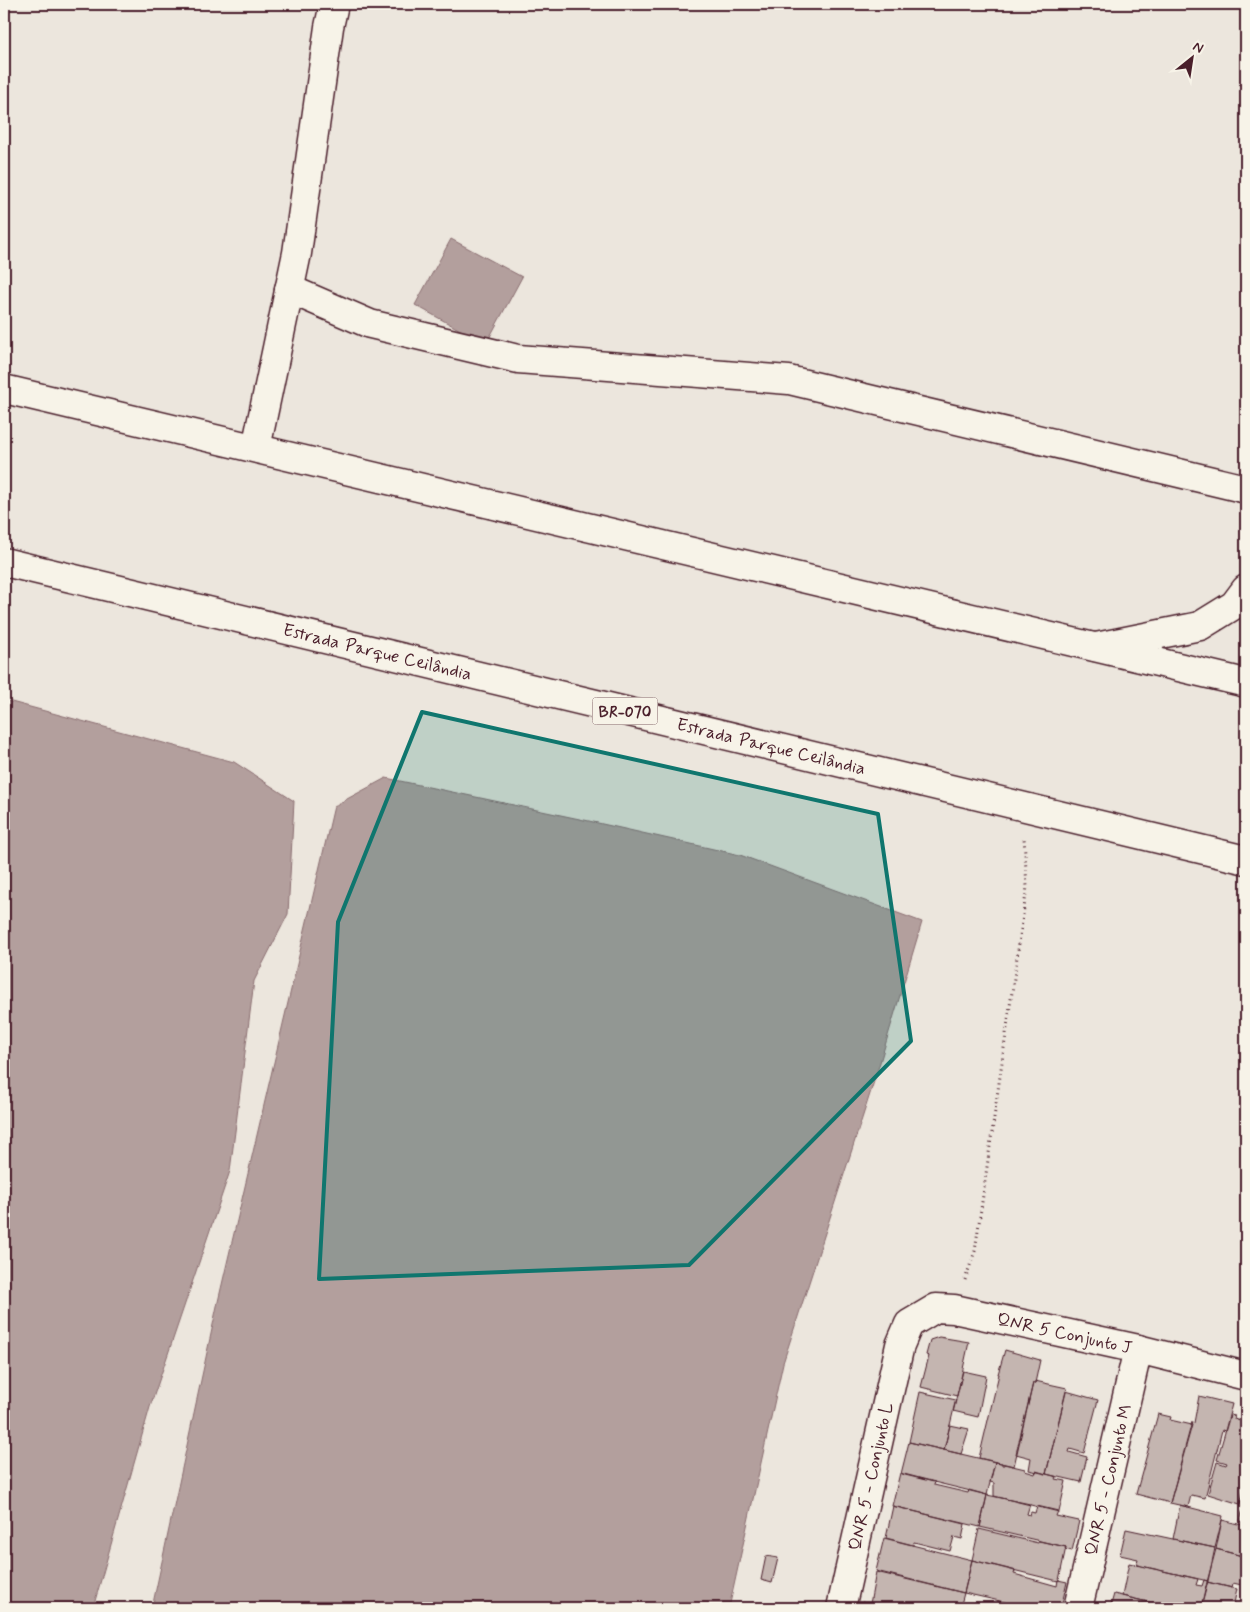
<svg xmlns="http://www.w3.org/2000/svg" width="1250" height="1612" font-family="Mynerve,sans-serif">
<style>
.water{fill:#b39f9d;stroke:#896c6f}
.building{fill:#c4b5b0;stroke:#4a1f2b}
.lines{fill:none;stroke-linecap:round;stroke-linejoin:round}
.minor-casing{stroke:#4a1f2b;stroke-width:31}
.highway-casing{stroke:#4a1f2b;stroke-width:31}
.path{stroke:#4a1f2b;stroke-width:3;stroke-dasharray:1 4;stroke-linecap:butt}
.minor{stroke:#f7f3e8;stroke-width:28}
.highway{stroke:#f7f3e8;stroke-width:28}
.marked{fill:#0f766e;fill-opacity:0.2;stroke:#0f766e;stroke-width:4;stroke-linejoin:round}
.labels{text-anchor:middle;stroke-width:4.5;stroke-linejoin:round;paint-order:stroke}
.shield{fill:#f7f3e8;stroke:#7e5f64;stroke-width:1}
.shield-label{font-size:16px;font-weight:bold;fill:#4a1f2b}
.street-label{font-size:18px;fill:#4a1f2b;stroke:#f7f3e8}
</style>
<rect width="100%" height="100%" fill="#ece6dd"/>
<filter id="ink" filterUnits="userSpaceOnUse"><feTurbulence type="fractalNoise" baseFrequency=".02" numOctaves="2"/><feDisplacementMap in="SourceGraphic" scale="10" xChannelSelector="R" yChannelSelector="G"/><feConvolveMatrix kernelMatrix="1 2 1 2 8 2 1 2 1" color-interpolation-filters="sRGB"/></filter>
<g filter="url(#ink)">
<path class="water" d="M451,239L522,277L486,344L415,305Z
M4,700L234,762L294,801L288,914L254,981L230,1171L150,1407L93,1608H4Z
M386,778L589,821L740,855L922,922L878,1069L783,1363L729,1608H152L217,1306L334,806Z"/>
<path class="building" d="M939,1337L969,1342L957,1396L921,1387L929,1356L926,1355L930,1340Z
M1005,1350L1040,1360L1035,1383H1033L1014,1466L979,1458L999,1374H998Z
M963,1371L986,1376L978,1417L953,1411Z
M1035,1381L1067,1388L1046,1474L1029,1470L1031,1458L1016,1454L1033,1383H1035Z
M1066,1391L1098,1400L1084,1453L1070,1449L1069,1452L1087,1457L1081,1482L1046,1474Z
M920,1392L956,1400L944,1450L909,1442Z
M1199,1396L1232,1404L1225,1431L1222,1430L1205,1498L1191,1495L1188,1507L1170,1503L1192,1422L1194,1423Z
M1158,1414L1171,1417L1170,1420L1192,1425L1170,1503L1136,1494Z
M1230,1415L1235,1416L1234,1419L1246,1423V1480L1240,1504L1208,1494L1217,1462L1226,1465L1227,1463L1217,1460Z
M950,1425L969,1429L961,1454L944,1450Z
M909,1442L995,1462L987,1495L901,1474Z
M995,1462L1002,1463V1465H1004V1464L1025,1469V1471L1035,1474L1036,1471L1057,1477L1056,1479L1066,1481L1059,1512L994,1496V1483L990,1482Z
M900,1473L935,1482L934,1485L968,1493L969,1490L987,1495L980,1527L892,1506Z
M987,1495L1030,1504L1027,1514L1030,1515L1031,1512L1035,1513L1037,1506L1058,1511L1056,1516L1079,1521L1072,1551L1065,1549L1066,1547L980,1527Z
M1246,1496V1522L1240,1521Z
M1180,1505L1223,1516L1215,1548L1173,1539Z
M893,1506L965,1524L962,1539L954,1537L950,1551L914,1542L913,1545L886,1538Z
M1222,1520L1246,1526V1557L1216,1549Z
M979,1529L1038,1543L1039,1541L1066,1547L1059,1580H1058V1581L972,1560Z
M1126,1529L1215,1548L1208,1581L1136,1565L1138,1559L1120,1555Z
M884,1538L972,1560L964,1593L876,1571Z
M1216,1549L1246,1557V1586L1233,1583L1232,1588L1207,1582Z
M766,1556L778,1558L772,1583L761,1580Z
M972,1560L1015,1571L1014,1574L1057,1586L1058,1580L1067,1582L1061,1608H1031L964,1593Z
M1129,1563L1198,1579L1196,1585L1202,1586L1204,1580L1208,1581L1201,1608H1174L1122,1596Z
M876,1572L964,1593L960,1608H885L870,1604Z
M1207,1582L1237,1589L1233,1608H1201Z
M1114,1594L1122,1596L1174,1608H1110Z
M998,1601L1028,1608H989L990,1605L996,1607Z
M862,1602L870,1604L885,1608H860Z"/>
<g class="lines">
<defs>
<g id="minor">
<path d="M289,289L370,324L518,359L789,380L1246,489"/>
<path d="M256,448L297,253L329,27L334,4"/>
<path d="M1096,647L1200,626L1234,605L1246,589"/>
<path id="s1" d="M841,1608L900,1345L909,1324L936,1308L954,1309L1138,1349L1246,1376"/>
<path id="s2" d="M1078,1608L1138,1349"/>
</g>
<g id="highway">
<path d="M4,389L1246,683"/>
<path id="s3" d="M4,562L1246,860"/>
</g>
</defs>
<use href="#minor" class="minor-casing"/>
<use href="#highway" class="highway-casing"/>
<path class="path" d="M965,1280L975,1251L1027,887L1024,837"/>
<use href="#minor" class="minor"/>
<use href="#highway" class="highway"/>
</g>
</g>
<path class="marked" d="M422,712L878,814L911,1041L689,1265L319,1279L338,922Z"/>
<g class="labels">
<rect class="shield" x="592.5" y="697.5" width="65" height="27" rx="4"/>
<g class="shield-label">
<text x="625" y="717">BR-070</text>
</g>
<g class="street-label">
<text dy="6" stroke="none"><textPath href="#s3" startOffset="384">Estrada Parque Ceilândia</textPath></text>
<text dy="6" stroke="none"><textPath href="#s3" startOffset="789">Estrada Parque Ceilândia</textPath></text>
<text dy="6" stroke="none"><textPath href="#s1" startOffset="455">QNR 5 Conjunto J</textPath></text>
<text dy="6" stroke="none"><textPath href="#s1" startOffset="135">QNR 5 - Conjunto L</textPath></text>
<text dy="6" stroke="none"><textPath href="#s2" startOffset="132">QNR 5 - Conjunto M</textPath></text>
</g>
</g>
<rect width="1250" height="1612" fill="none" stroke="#f7f3e8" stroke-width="20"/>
<rect x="10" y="10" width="1230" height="1592" fill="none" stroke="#4a1f2b" stroke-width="2" filter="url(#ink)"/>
<g transform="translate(1192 58) rotate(30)" stroke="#f7f3e8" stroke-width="4" paint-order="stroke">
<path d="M0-4L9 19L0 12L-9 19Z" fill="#4a1f2b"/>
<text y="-8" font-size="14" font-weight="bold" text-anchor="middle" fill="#4a1f2b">N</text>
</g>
</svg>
